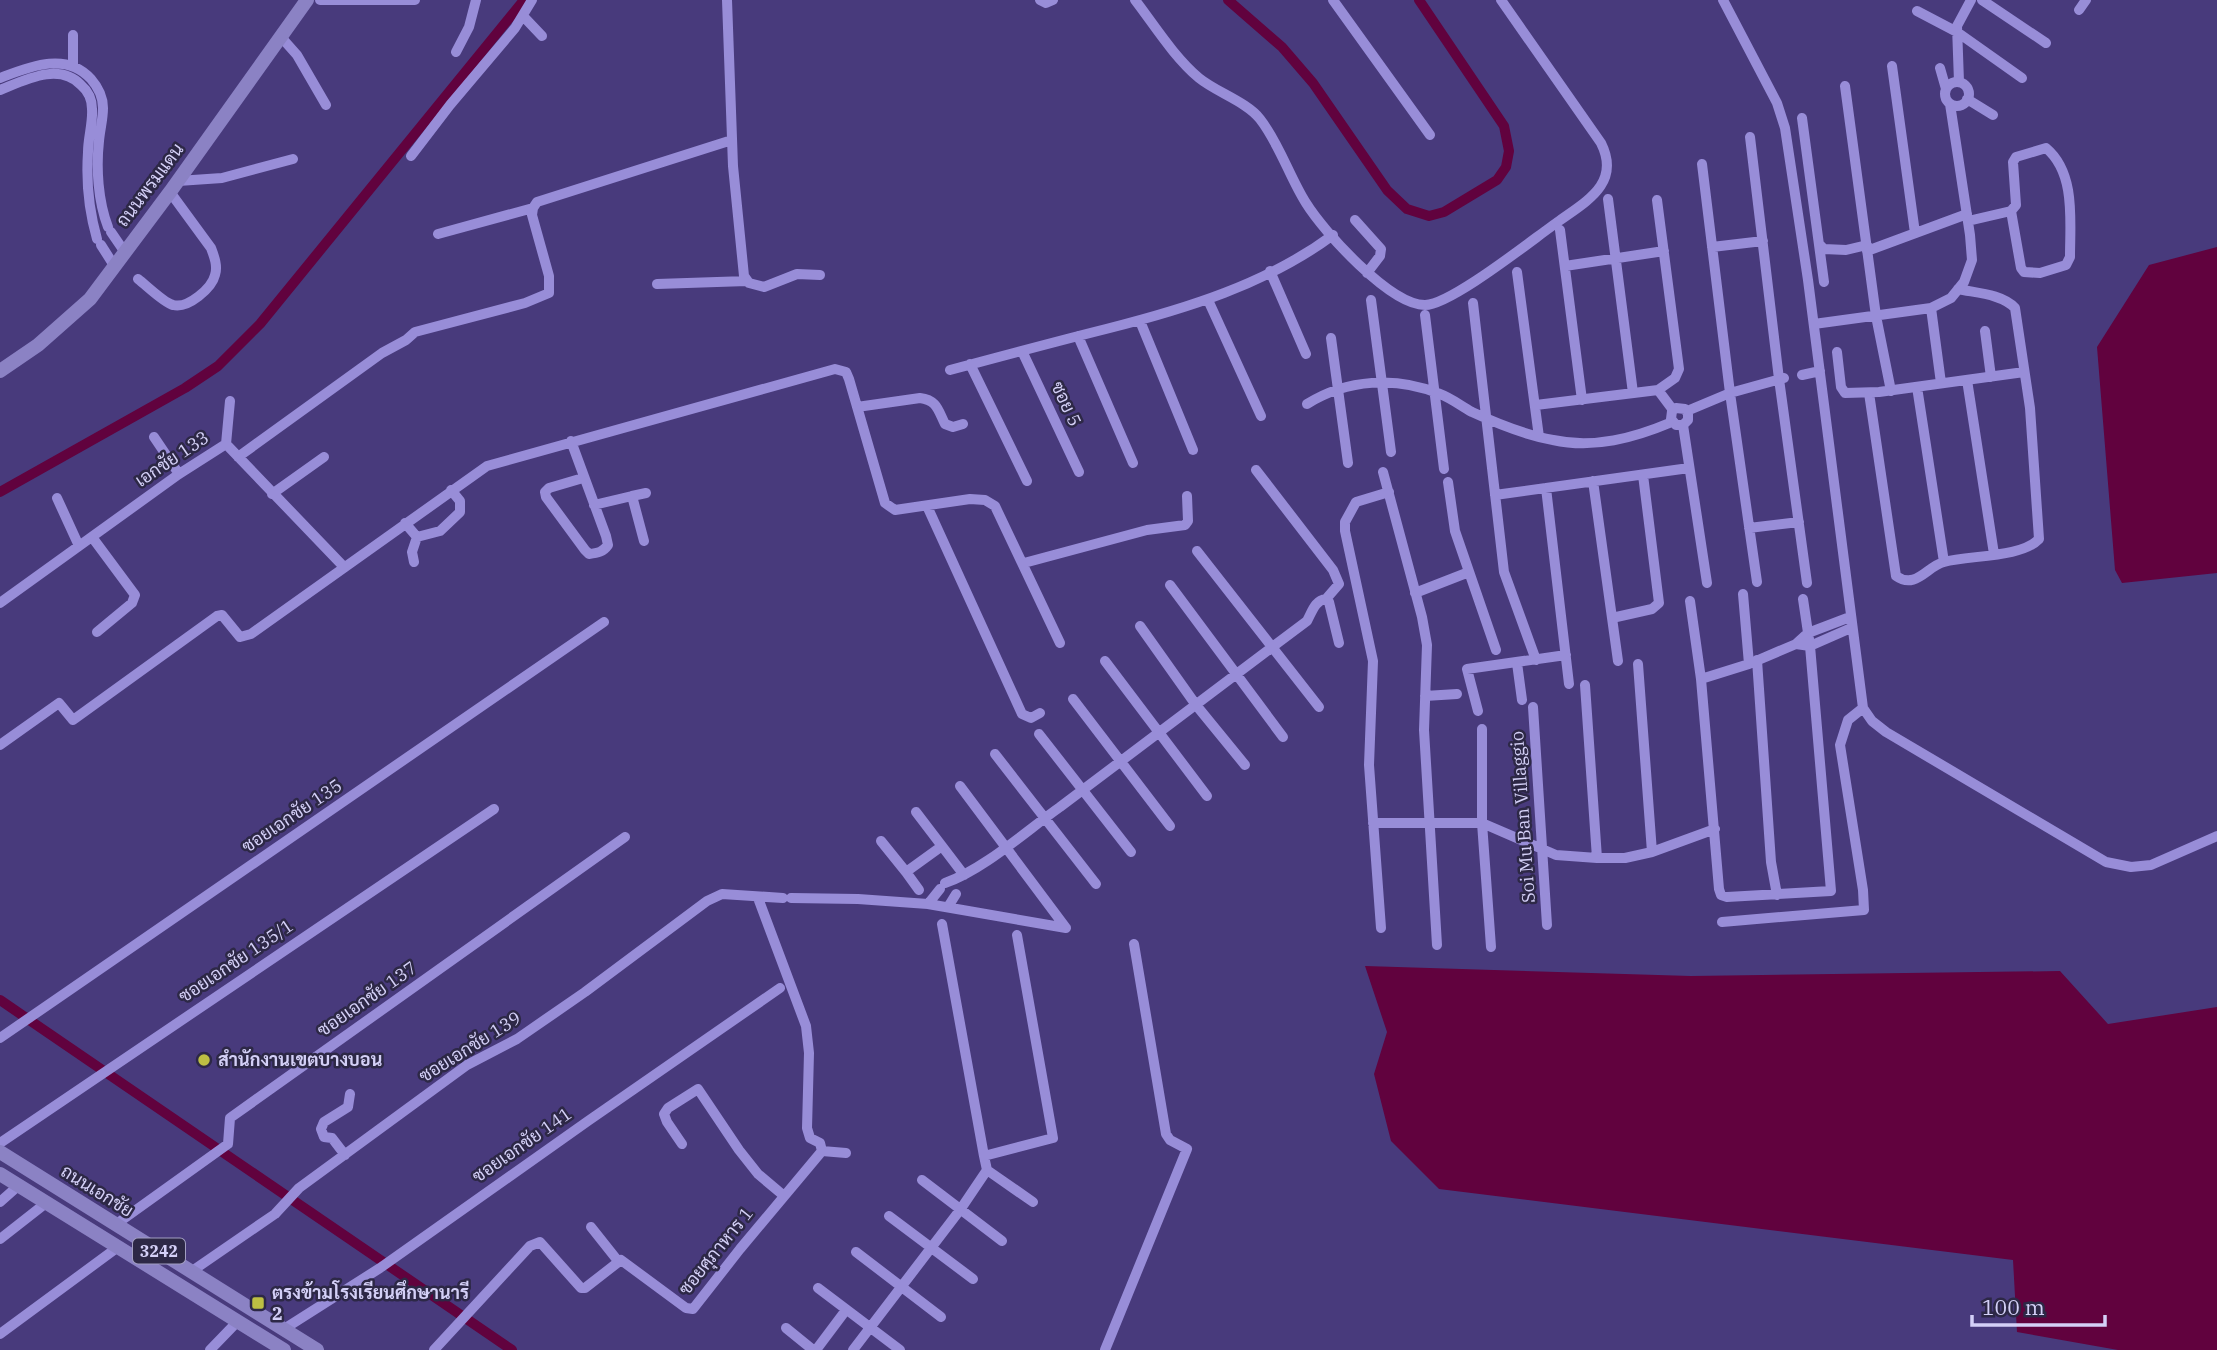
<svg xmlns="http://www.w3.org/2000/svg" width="2217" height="1350" font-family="'IBM Plex Serif',Sarabun,serif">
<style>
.water{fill:#61023e}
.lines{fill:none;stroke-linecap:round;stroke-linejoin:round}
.canal{stroke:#61023e;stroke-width:10}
.minor{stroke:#988dd8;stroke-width:10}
.major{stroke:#8b82c4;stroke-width:14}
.poi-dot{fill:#bdbf43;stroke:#2d2846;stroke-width:2.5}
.labels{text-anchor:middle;stroke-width:5;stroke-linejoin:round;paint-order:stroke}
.shield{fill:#2d2846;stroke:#a29ec2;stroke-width:2}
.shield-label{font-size:16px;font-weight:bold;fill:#d4d0f7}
.street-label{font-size:18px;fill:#d4d0f7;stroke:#2d2846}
.poi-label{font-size:18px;font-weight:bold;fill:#d4d0f7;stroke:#2d2846;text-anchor:start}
</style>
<rect width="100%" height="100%" fill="#483a7c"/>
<path class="water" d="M2217,247V573L2122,583L2115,570L2097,347L2149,265Z
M1365,966L1691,976L2060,971L2108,1024L2217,1007V1350H2118L2017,1332L2013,1260L1439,1189L1391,1141L1374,1074L1387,1032Z"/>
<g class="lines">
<path class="canal" d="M1228,0L1282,47L1313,83L1387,190L1407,209L1429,216L1444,212L1497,180L1506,167L1509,151L1504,126L1419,0
M0,492L185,388L218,366L260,324L524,0
M0,1000L512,1350"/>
<path class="minor" d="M320,0H415
M727,0L733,166L744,276L749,283L764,287L797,274L820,275
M1040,0L1046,3L1053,0
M1135,0C1155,26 1174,57 1199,78C1216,92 1247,102 1260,119C1279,143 1290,178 1306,203C1324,232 1390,305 1425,305C1451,305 1533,239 1559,221C1587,201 1621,183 1601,143L1501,0
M1333,0L1430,135
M1723,0L1777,103L1785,128L1808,280L1863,708L1872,721L1886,732L2106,862L2131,867L2151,865L2217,836
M1982,0L2046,43
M2079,10L2086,0
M1917,11L1957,32L2022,78
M523,16L542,36
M281,37L297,55L326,105
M456,52L469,27L476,0
M73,66V35
M1892,66L1915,233
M1940,68L1946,89
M0,78C29,67 66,51 91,79C98,87 103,98 103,108C103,119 100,130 99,141C96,168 98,201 108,227
M1959,82L1957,26L1971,0
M1945 94a12 12 0 1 1 24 0a12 12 0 1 1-24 0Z
M1845,86L1876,316L1891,391
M0,90C25,80 59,62 81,85C88,91 92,100 92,109C93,123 88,138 88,152C86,181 89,211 97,239
M1967,99L1993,115
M1802,118L1824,282
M1750,137L1779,379L1807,583
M411,156L450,105L515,28L532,0
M1702,164L1730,393L1757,582
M178,181L222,178L293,159
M1608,199L1633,393
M1657,200L1679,369L1675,378L1658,390
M1355,220L1381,249L1380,256L1367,273
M1968,221L2011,211L2016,205L2013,162L2016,157L2046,148C2076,173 2070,221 2070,257L2066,265L2040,273L2024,272L2021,268L2011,211
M1560,230L1582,400
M111,232L124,251
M438,234L533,208
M101,245L115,267
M1820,245L1824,249L1846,250L1867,245
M1712,247L1763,241
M1867,251L1967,214
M1565,266L1664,251
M1270,271L1306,354
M1517,272L1539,437
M138,279C146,285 164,303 173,305C188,309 212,288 215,275C218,266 214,256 211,248L170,192
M657,284L747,281
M1208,300L1261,416
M1371,300L1391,452
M1473,303L1504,572L1536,660
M1931,308L1941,383
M1425,315L1444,469
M1140,321L1193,450
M1814,324L1931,308L1951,298L1964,282L1972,260L1970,235L1950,104
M1985,331L1991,377
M1078,336L1133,463
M1331,338L1348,463
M1022,351L1079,472
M1837,352L1841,387L1845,393L1879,392L2024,372
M970,364L1027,481
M950,370C1002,356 1054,342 1106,329C1185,309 1267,284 1333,235
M1802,375L1820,371
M1967,380L1994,554
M1917,387L1944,562
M1869,393L1896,576C1916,590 1927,566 1944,562C1969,555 2021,558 2039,539L2030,408L2015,308C2002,294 1976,293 1958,289
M1307,404C1347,379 1396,376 1440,394C1451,398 1461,406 1472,412C1498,424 1525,435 1553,440C1594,449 1634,438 1672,422
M1536,405L1658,390L1673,410
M857,407L920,398C937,400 938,410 945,424L953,427L963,424
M1687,411L1730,393L1784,378
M1683,425H1676L1671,419L1672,411L1676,408L1685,409L1688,414V420L1683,425L1707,583
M154,437L179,474
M571,441L606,536L608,545C603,552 598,553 589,554L585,550L546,497L545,492L549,488L583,478
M226,444L344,567
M226,444L230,401
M238,457L382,353L406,340L415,332L525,303L549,293V276L532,215L533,208L537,202L732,140
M1256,470L1333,570L1339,584L1326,599
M1383,472L1422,617L1427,645L1424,730L1437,945
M1593,481L1618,661
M1448,482L1455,531L1496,650
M1546,488L1569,684
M272,494L324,457
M1495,495L1689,468
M632,496L646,493
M57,498L79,546
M594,505L632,496L644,541
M927,506L1022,714L1031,718L1040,713
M405,523L417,537L440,531L460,512V501L451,490
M1749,528L1799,522
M92,537L135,595L132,603L97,632
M1197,551L1319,707
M414,562L412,552L417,537
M1024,563L1147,530L1185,525L1188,521L1187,496
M1170,585L1283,737
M1415,593L1469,572
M1743,594L1749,664
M1690,601L1701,679L1719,889L1721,895L1727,897L1831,891L1810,646L1803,599
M0,603L179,474L226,444
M1850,617L1808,633L1796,644L1810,646L1851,628
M1612,618L1652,609L1659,603L1643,475
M1140,626L1196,705L1245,765
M1757,660L1771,862L1777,895
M1105,661L1207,796
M1517,663L1522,700
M1638,664L1652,852
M1701,679L1749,664L1796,644
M1585,685L1597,858
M1425,696L1457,694
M1073,699L1170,826
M1533,707L1547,925
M1478,711L1467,669L1566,655
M1482,729V823L1491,947
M1039,734L1131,852
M0,745L59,703L73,720L217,616L222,615L240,637L251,634L487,466L835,369L846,372L849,379L885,503L895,510L970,499L985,500L995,506L1060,643
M995,754L1096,884
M960,786L1066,928
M916,812L964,875
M1373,823H1482L1556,855L1597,858H1625L1652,852L1715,829
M881,841L906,872L942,846
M906,872L919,890
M945,883C983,870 1026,831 1060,807C1143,745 1225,683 1307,621C1312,612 1315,600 1326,599L1329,602L1339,643
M758,898L806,1026L809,1053L807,1128L810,1138L820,1143L822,1151
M791,898L858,899L928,904L1066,928
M928,904L940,889
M948,907L956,894
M1722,922L1864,910L1863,890L1840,745L1848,720L1863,708
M942,924L984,1156L1053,1138L1017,935
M1381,928L1369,765L1373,661L1345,531V522L1356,502L1389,492
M0,1038L604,622
M0,1143L494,809
M682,1144L667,1122L664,1114L668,1108L698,1089L739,1150L758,1174L783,1195
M822,1151L846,1153
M345,1155L332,1138L324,1137L321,1129L324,1122L348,1107L350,1094
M987,1170L1033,1202
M922,1180L1002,1241
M0,1202L18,1186
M889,1216L973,1279
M115,1225L228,1144L230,1118L625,837
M591,1227L618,1261
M0,1239L46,1203
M856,1252L941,1317
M192,1271L275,1214L299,1188L467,1065L517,1039L585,992L707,901L722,894L783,898
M818,1288L900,1350
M786,1328L813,1350
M284,1329L380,1268L588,1121L780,988
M0,1334L118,1247
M210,1350L238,1321
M434,1350L530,1246L540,1242L581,1288H585L621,1260L686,1308L693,1309L740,1249L822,1151
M816,1350L846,1310
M853,1350L960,1210L987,1170L984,1156
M1105,1350L1187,1149L1170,1140L1166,1134L1134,944"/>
<path class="major" d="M0,371L38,345L90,299L170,192L307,0
M0,1152L317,1350
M0,1174L284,1350"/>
</g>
<g class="poi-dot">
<circle cx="204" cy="1060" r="7"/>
<rect x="251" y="1296" width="14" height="14" rx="3.5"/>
</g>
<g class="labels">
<rect class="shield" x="133" y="1238.5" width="52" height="25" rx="5"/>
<g class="shield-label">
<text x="159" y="1257">3242</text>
</g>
<g class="street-label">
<text transform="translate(150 185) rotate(-53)" y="6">ถนนพรมแดน</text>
<text transform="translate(1066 404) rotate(65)" y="6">ซอย 5</text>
<text transform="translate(172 459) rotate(-34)" y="6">เอกชัย 133</text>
<text transform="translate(292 816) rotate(-34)" y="6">ซอยเอกชัย 135</text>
<text transform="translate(1523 817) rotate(-94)" y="6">Soi Mu Ban Villaggio</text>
<text transform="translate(236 961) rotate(-34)" y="6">ซอยเอกชัย 135/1</text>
<text transform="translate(367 999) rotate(-35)" y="6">ซอยเอกชัย 137</text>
<text transform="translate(470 1047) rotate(-32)" y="6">ซอยเอกชัย 139</text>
<text transform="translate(522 1145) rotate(-35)" y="6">ซอยเอกชัย 141</text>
<text transform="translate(97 1191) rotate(32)" y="6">ถนนเอกชัย</text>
<text transform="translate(716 1251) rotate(-51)" y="6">ซอยศุภาหาร 1</text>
</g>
<g class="poi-label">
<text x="218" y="1066">สำนักงานเขตบางบอน</text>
<text x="272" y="1299">ตรงข้ามโรงเรียนศึกษานารี<tspan x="272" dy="21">2</tspan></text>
</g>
</g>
<path d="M1972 1315v10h133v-10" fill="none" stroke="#d4d0f7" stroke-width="3.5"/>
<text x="1982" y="1315" font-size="21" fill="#d4d0f7" stroke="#2d2846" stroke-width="5" paint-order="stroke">100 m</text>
</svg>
